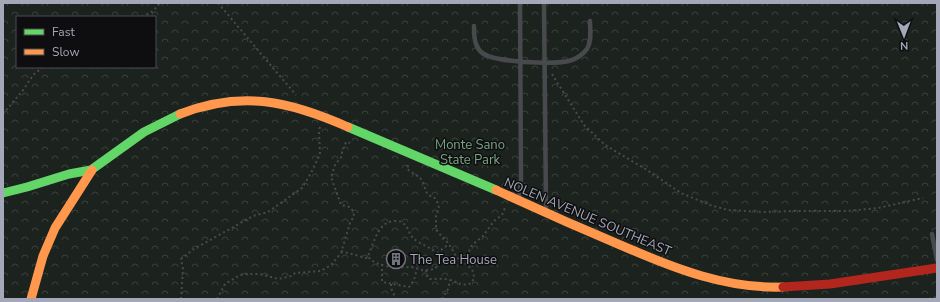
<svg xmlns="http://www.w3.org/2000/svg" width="940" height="302" font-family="'Nunito Sans',sans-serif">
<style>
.park{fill:url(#park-crowns);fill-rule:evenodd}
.building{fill:url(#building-back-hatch);stroke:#424348}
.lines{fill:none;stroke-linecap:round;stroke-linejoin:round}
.path{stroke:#494a4f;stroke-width:2;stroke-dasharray:2 3;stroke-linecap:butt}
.lane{stroke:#48494d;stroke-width:4.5}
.fast{stroke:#63d668;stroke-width:9}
.slow{stroke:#ff974d;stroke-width:9}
.jam{stroke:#b3261e;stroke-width:9}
.labels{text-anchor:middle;stroke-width:3;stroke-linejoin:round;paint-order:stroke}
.park-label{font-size:13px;fill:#78a480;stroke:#0e0e10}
.street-label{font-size:13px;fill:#a3a7b7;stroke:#0e0e10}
.poi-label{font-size:13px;fill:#a3a7b7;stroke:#0e0e10;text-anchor:start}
</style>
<defs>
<pattern id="park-crowns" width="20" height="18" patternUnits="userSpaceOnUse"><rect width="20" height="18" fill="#1c231e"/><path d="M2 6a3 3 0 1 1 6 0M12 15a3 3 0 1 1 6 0" fill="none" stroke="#3a403c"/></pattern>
<pattern id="building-back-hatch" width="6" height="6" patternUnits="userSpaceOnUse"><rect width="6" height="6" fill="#303032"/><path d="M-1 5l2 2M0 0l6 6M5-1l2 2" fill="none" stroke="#4b4b4d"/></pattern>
</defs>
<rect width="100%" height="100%" fill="#141414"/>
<path class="park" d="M3,3H937V299H3ZM17,17H155V67H17Z"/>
<path class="building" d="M390,252L404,254L402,265L388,263Z"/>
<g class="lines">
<path class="path" d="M218,3L296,95
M142,17L153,11L160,3
M552,74L584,125L605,145L647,170L681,193L710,205L728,210L764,212L793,211H847L878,208L923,198
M3,114L24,89L33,75L43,67
M408,165L407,169C412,173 417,175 421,179C426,186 424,196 434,197L438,203L439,208L436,216V230L449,244L457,258L464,262
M341,251L366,258L368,256C374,243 378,221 395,221C399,221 402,221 404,224C409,228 409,235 414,239C420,244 435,249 438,255C440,259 438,265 435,269C431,269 426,271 422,270C418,269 414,267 410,267C398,268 374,267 368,256
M437,253L449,244
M382,264V282L409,287L414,280L417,269
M426,270L427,276L430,279C436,279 444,278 450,280C459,282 459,287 472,283C476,272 473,270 464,262L472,245L483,236L494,221L502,215L505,208
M391,284V288L396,299
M181,299L183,269L181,259L194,249L253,216L268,212L302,188L311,173L320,154L319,131L320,127
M217,299L225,284L240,275L245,274H260L278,279L292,276L295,273L321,271L331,265L341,253L350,223L354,216L353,211L350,207L341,205L331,177L335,165L342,156V152L346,142L350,143
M442,299L448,289L450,280
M929,299L937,297"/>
<path class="lane" d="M544,3L546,210
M474,26C474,35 474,45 481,52C493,63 557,65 572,60C578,58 583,54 587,49C592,41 590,30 590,21
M519,199L521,179L520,3
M932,234L937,260"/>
<path class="fast" d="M348,127L496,190
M3,193L27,187L69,174L91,170L144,132L180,114"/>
<path class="slow" d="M180,114C242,90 289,101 348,127
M496,190C539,210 582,229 625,247C676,269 727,289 783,287
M31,299L43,256L55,228L92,170"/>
<path class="jam" d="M783,287L830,284L937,268"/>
</g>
<defs>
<symbol id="building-ring" viewBox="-11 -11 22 22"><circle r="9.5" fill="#0e0e10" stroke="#71747e" stroke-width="1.5"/><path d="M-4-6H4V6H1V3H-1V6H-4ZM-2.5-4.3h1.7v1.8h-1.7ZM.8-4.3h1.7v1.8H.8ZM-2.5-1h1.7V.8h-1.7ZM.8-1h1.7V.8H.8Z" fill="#71747e"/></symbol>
</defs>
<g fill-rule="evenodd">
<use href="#building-ring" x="385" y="248" width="22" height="22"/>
</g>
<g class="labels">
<g class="park-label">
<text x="470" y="149">Monte Sano<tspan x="470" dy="15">State Park</tspan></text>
</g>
<g class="street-label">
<text transform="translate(588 216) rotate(23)" y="5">NOLEN AVENUE SOUTHEAST</text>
</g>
<g class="poi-label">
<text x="410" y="264">The Tea House</text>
</g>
</g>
<rect width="940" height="302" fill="none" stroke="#a3a7b7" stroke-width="8"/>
<rect x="16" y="16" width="140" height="52" fill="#0e0e10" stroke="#4a4b53"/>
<rect x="24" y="29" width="20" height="6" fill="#63d668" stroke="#4a4b53"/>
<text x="52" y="36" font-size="12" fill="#a3a7b7">Fast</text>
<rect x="24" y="49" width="20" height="6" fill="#ff974d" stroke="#4a4b53"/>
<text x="52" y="56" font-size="12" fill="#a3a7b7">Slow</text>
<g transform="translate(904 36) rotate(179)" stroke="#0e0e10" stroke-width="3" paint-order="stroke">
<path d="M0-3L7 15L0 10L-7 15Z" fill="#a3a7b7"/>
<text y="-6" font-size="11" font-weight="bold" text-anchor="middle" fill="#a3a7b7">N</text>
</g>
</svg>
